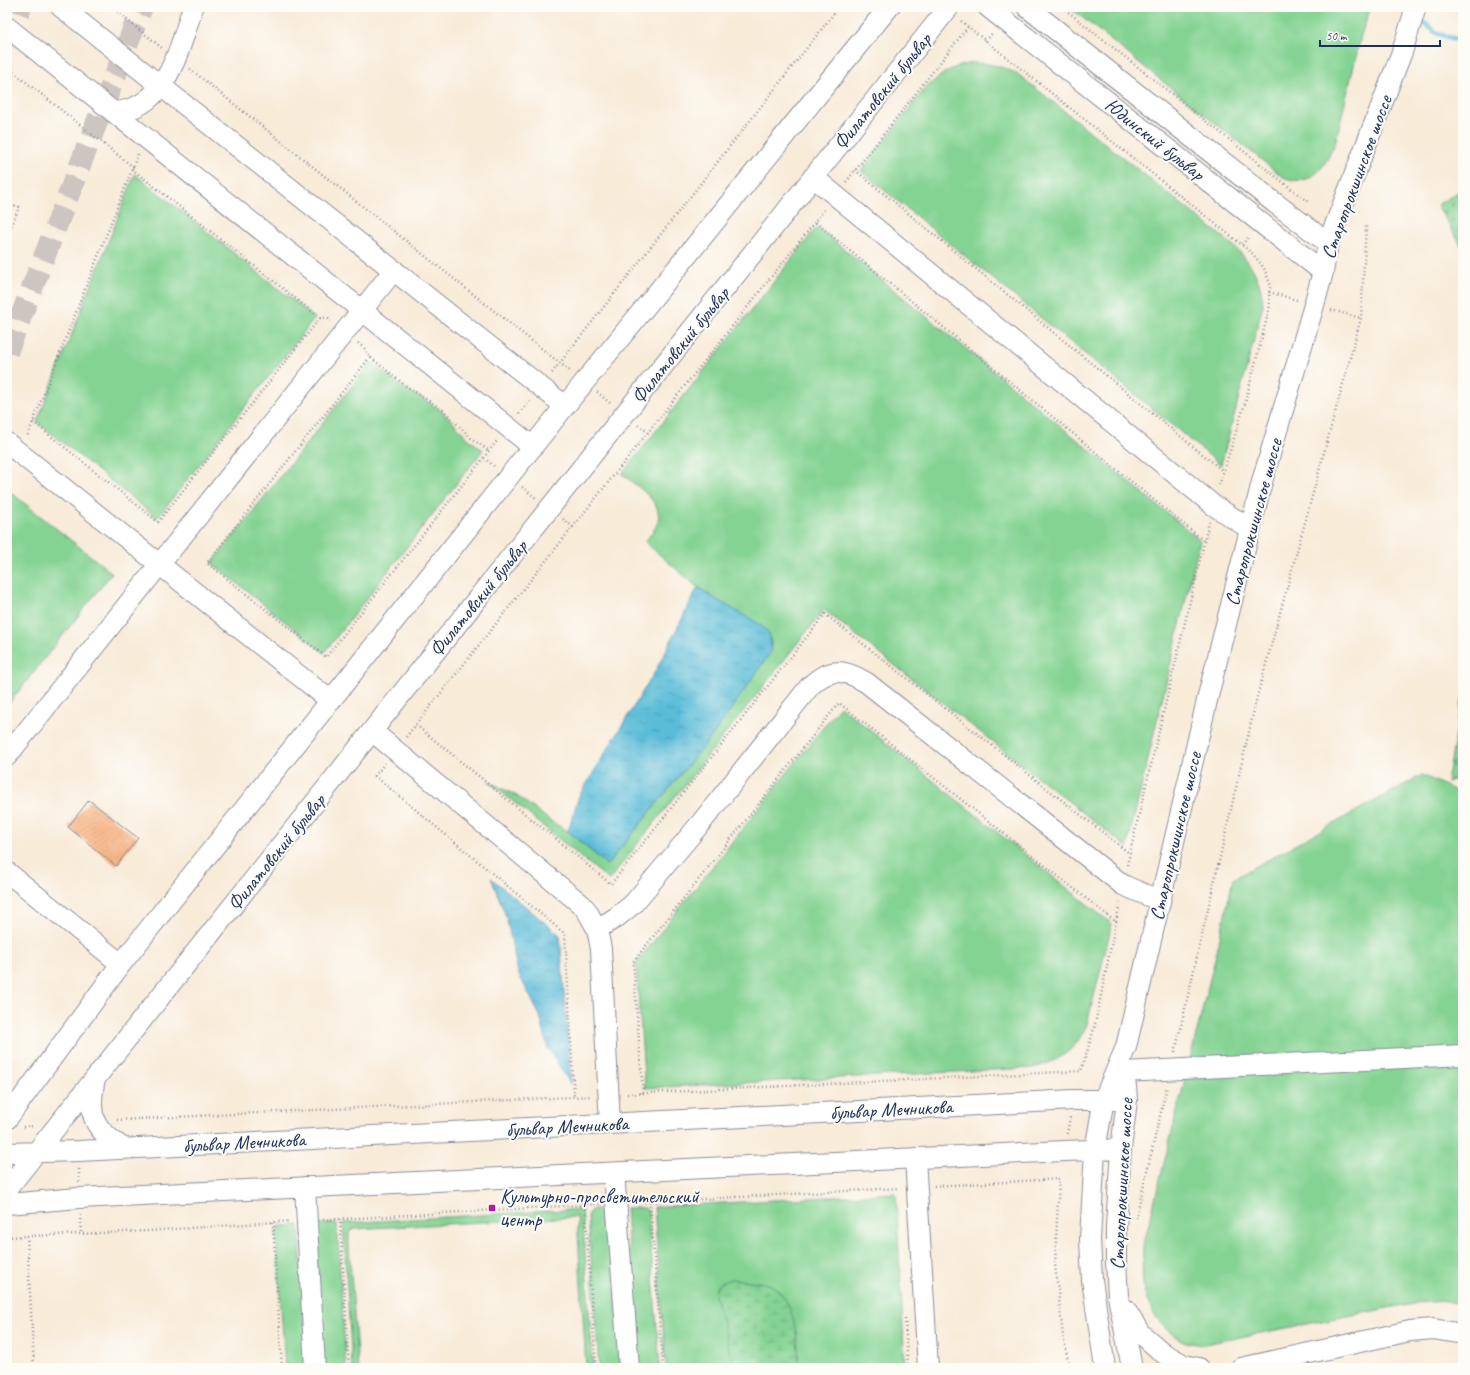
<svg xmlns="http://www.w3.org/2000/svg" width="1470" height="1375" font-family="Caveat,sans-serif">
<style>
.green{fill:#84d393;stroke:#508178}
.wetland{fill:url(#wetland-marsh);stroke:#508178}
.cemetery{fill:url(#cemetery-stones);stroke:#508178}
.water{fill:url(#water-ripples);stroke:#3a769b}
.lines{fill:none;stroke-linecap:round;stroke-linejoin:round}
.stream{stroke:#5abcd8;stroke-width:5}
.building{fill:url(#building-hatch)}
.major-tunnel{stroke:#ccc5c0;stroke-width:22;stroke-dasharray:22 11;stroke-linecap:butt}
.minor-casing{stroke:#8a8d9b;stroke-width:22}
.path{stroke:#8a8d9b;stroke-width:2.5;stroke-dasharray:1 3;stroke-linecap:butt}
.minor{stroke:#fff;stroke-width:20}
.poi-dot{fill:#b5179e;stroke:#fdfcf7;stroke-width:1.5}
.labels{text-anchor:middle;stroke-width:4;stroke-linejoin:round;paint-order:stroke}
.street-label{font-size:20px;fill:#1b2f5e;stroke:#fdfcf7}
.poi-label{font-size:20px;fill:#1b2f5e;stroke:#fdfcf7;text-anchor:start}
</style>
<defs>
<pattern id="wetland-marsh" width="20" height="14" patternUnits="userSpaceOnUse"><rect width="20" height="14" fill="#84d393"/><path d="M1 5h8M5 5V1M11 12h8M15 12V8" fill="none" stroke="#71b581"/></pattern>
<pattern id="cemetery-stones" width="16" height="16" patternUnits="userSpaceOnUse"><rect width="16" height="16" fill="#84d393"/><path d="M2 7V4a2 2 0 0 1 4 0v3zM10 15v-3a2 2 0 0 1 4 0v3z" fill="#71b581"/></pattern>
<pattern id="water-ripples" width="26" height="14" patternUnits="userSpaceOnUse"><rect width="26" height="14" fill="#5abcd8"/><path d="M2 4q2-2 4 0t4 0M15 11q2-2 4 0t4 0" fill="none" stroke="#4a99b2"/></pattern>
<pattern id="building-hatch" width="6" height="6" patternUnits="userSpaceOnUse"><rect width="6" height="6" fill="#f8af7c"/><path d="M-1 1l2-2M0 6l6-6M5 7l2-2" fill="none" stroke="#d4976e"/></pattern>
</defs>
<rect width="100%" height="100%" fill="#fdfcf7"/>
<filter id="ink" filterUnits="userSpaceOnUse"><feTurbulence type="fractalNoise" baseFrequency=".025" numOctaves="2"/><feDisplacementMap in="SourceGraphic" scale="8" xChannelSelector="R" yChannelSelector="G"/><feConvolveMatrix kernelMatrix="1 2 1 2 8 2 1 2 1" color-interpolation-filters="sRGB"/></filter>
<filter id="wash" filterUnits="userSpaceOnUse"><feTurbulence type="fractalNoise" baseFrequency=".012" numOctaves="4" result="noise"/><feDisplacementMap in="SourceGraphic" scale="16" xChannelSelector="R" yChannelSelector="G"/><feGaussianBlur stdDeviation="0.9" result="paint"/><feColorMatrix in="noise" values="0 0 0 0 0 0 0 0 0 0 0 0 0 0 0 0 0 1.4 0 .05"/><feComposite in="paint" operator="in"/></filter>
<g filter="url(#wash)">
<rect width="100%" height="100%" fill="#f8ebd8"/>
<path class="green" d="M1069,7H1371L1362,32L1336,140C1327,164 1313,190 1283,177Z
M972,63C989,63 1003,66 1019,75L1234,246C1252,264 1261,279 1263,305L1221,465L861,171L926,87L947,71L959,66Z
M135,174L315,318L157,518L37,422Z
M817,227L1200,540L1127,847L824,610L609,880L488,781L517,796L552,822L568,831L607,865L715,732L770,653L771,642L717,600L696,586L645,542C649,536 655,530 657,524C666,503 635,485 622,474Z
M371,362L398,384L436,407L446,415L470,440L483,450L324,653L212,563Z
M9,491L112,573L7,706V496Z
M840,706L1112,924L1087,1024C1077,1050 1057,1063 1031,1068L645,1088L636,963Z
M1422,775L1456,791L1463,789V1304L1446,1301L1414,1303L1205,1344C1199,1344 1192,1344 1186,1342C1164,1333 1148,1311 1144,1288C1141,1275 1143,1260 1143,1247L1217,951L1233,879Z
M896,1193L905,1368H666L654,1207Z
M626,1208H645L648,1211L660,1368H637Z
M582,1209L593,1368H586L577,1217L354,1229L349,1232V1246L358,1368H352L343,1223Z
M609,1209L621,1368H599L588,1216L591,1210Z
M337,1223L346,1368H323L314,1225Z
M299,1225L308,1368H285L276,1231L280,1226Z"/>
<path class="wetland" d="M730,1279C739,1280 764,1282 770,1285C796,1297 798,1343 799,1368H740L730,1355L725,1330L715,1296L717,1285Z"/>
<path class="cemetery" d="M1463,189V249L1437,205Z
M1463,696V777L1447,782Z"/>
<path class="water" d="M698,587L717,600L761,625L769,634L771,642L770,653L715,732L607,865L568,831L579,796L657,668Z
M491,878L560,935L571,1085L548,1048L540,1016L518,973L506,916Z"/>
<g class="lines">
<path class="stream" d="M1418,18L1438,34L1463,41"/>
</g>
<g id="blocks">
<path class="building" d="M89,800L138,838L116,866L68,827Z"/>
</g>
</g>
<g filter="url(#ink)">
<use href="#blocks" fill-opacity="0" stroke="#8a8d9b" stroke-width="1"/>
<g class="lines">
<path class="major-tunnel" d="M7,44L21,7
M7,352L142,7"/>
<defs>
<path id="minor" d="M61,7L565,406
M988,7L1323,272
M1027,7L1275,203L1328,243
M7,27L533,447
M113,112C167,110 179,49 193,7
M813,177L1213,505L1250,529
M7,443L331,701
M372,731L582,905L587,911L597,929L601,949L610,1124
M7,756L394,270
M7,872L121,964
M597,929L617,917L633,904L700,824L810,686C830,667 844,669 867,683L1123,885L1160,901
M1124,1072L1463,1055
M95,1079C87,1116 93,1129 125,1149
M1126,1086L1127,1100L1121,1149L1116,1227V1262L1118,1296L1132,1368
M7,1119L121,964L565,406L889,7
M7,1153L79,1151L1074,1100H1127
M915,1158L928,1368
M614,1173L629,1368
M305,1187L315,1368
M7,1189L949,7
M7,1204L79,1198L1064,1151L1121,1149
M1125,1309L1140,1333L1163,1353L1184,1365L1199,1368
M1105,1368L1092,1280L1090,1239L1095,1150L1104,1099L1126,1047L1209,692L1263,478L1314,305L1323,272L1328,243L1402,52L1416,7
M1241,1368L1410,1331L1433,1329L1463,1334"/>
</defs>
<use href="#minor" class="minor-casing"/>
<path class="path" d="M111,7L162,48
M1062,7L1308,202
M961,21L1252,253L1264,268L1271,286L1269,292L1270,306L1245,403L1219,486
M986,41L993,32
M7,67L133,167L27,437
M190,69L571,372
M138,154L132,169L320,318H328L331,321
M855,170L1223,471
M846,182L968,27
M7,203L19,207L7,237
M824,210L815,222L1204,541
M1242,245L1249,236
M1269,292L1297,300
M1331,310L1361,318
M358,343L365,349L370,357L406,386L443,410L472,439L489,451
M370,357L207,563L326,657L497,441
M552,373L839,7
M597,392L610,403
M519,414L530,401
M33,422L158,522L320,318
M638,425L648,432
M484,458L494,466
M522,487L536,498
M563,519L573,527
M416,725L611,884L825,614L1129,853
M406,737L815,222
M385,763L375,776L565,934L574,1097
M1127,865L1209,522
M1175,1052L1257,697L1361,318L1366,226
M643,1093L633,962L839,703L1116,922
M627,1094L1081,1071L1094,1029L1120,902
M117,1120L592,1096
M23,1127L34,1126
M1067,1134L1070,1117
M79,1169V1182
M934,1186L1059,1179L1055,1264L1063,1336L1070,1368
M650,1202L663,1368
M632,1203L899,1188
M585,1205L596,1368
M80,1215L81,1234
M1136,1218L1167,1086
M340,1219L349,1368
M323,1220L600,1204
M273,1222L282,1368
M27,1236L34,1368
M7,1237L147,1231L290,1221
M905,1319L908,1368"/>
<use href="#minor" class="minor"/>
</g>
</g>
<rect class="poi-dot" x="488" y="1204" width="8" height="8" rx="2"/>
<g class="labels">
<g class="street-label">
<text transform="translate(882 91) rotate(-51)" y="7">Филатовский бульвар</text>
<text transform="translate(1155 139) rotate(38)" y="7">Юдинский бульвар</text>
<text transform="translate(1356 177) rotate(-70)" y="7">Старопрокшинское шоссе</text>
<text transform="translate(680 345) rotate(-51)" y="7">Филатовский бульвар</text>
<text transform="translate(1253 522) rotate(-75)" y="7">Старопрокшинское шоссе</text>
<text transform="translate(478 598) rotate(-51)" y="7">Филатовский бульвар</text>
<text transform="translate(1175 836) rotate(-77)" y="7">Старопрокшинское шоссе</text>
<text transform="translate(276 852) rotate(-51)" y="7">Филатовский бульвар</text>
<text transform="translate(891 1109) rotate(-3)" y="7">бульвар Мечникова</text>
<text transform="translate(567 1126) rotate(-3)" y="7">бульвар Мечникова</text>
<text transform="translate(244 1142) rotate(-3)" y="7">бульвар Мечникова</text>
<text transform="translate(1121 1184) rotate(-87)" y="7">Старопрокшинское шоссе</text>
</g>
<g class="poi-label">
<text x="500" y="1203">Культурно-просветительский<tspan x="500" dy="23">центр</tspan></text>
</g>
</g>
<rect width="1470" height="1375" fill="none" stroke="#fdfcf7" stroke-width="24"/>
<path d="M1320 40v6h120v-6" fill="none" stroke="#1b2f5e" stroke-width="2"/>
<text x="1326" y="40" font-size="12" fill="#1b2f5e" stroke="#fdfcf7" stroke-width="3" paint-order="stroke">50 m</text>
</svg>
